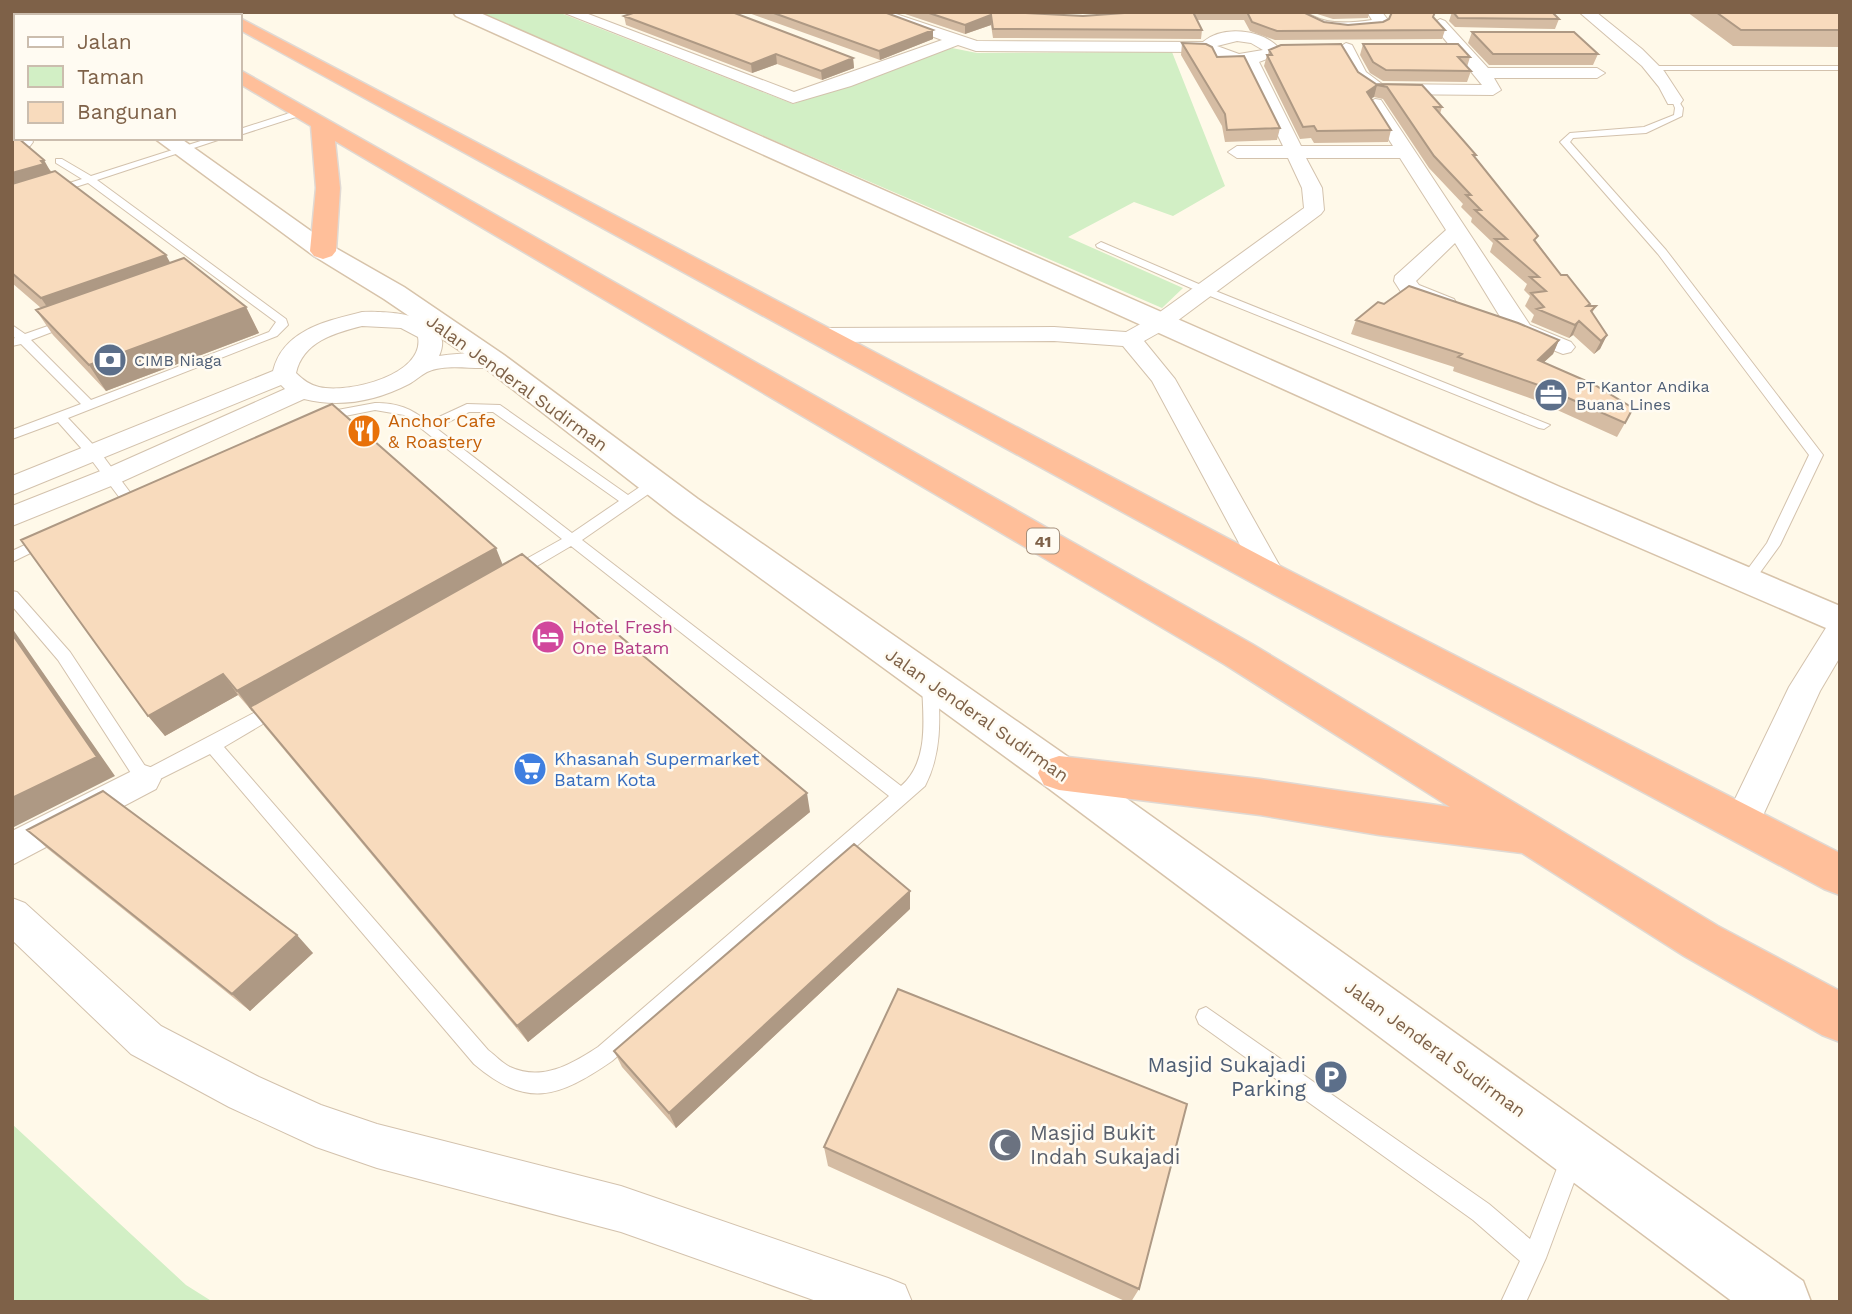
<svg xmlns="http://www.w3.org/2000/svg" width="1852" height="1314" font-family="'Work Sans',sans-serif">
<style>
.green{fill:#d2efc5}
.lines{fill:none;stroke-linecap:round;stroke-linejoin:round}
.lane-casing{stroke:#d3c2ad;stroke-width:2}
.street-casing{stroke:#d3c2ad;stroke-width:2}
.secondary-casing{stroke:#d7c3aa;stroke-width:3}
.highway-casing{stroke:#e0d9d3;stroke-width:3}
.lane{fill:#fff;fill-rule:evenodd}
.street{fill:#fff;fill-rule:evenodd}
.secondary{fill:#fff;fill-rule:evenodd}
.highway{fill:#ffbf9a;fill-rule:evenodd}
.wall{fill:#d5bca3}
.shaded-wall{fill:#ae9984}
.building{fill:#f8dbbd;stroke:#ae9984;stroke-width:2}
.labels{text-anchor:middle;stroke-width:5;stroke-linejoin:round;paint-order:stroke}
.far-service-label{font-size:16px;fill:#4e5e75;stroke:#fffbf2;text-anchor:start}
.shield{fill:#fffbf2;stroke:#a58f7b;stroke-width:2}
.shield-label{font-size:16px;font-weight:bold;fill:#7e6148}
.street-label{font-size:18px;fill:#7e6148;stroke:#fffbf2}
.food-label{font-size:18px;fill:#c56008;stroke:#fffbf2;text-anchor:start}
.hotel-label{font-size:18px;fill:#b23c85;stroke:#fffbf2;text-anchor:start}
.shop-label{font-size:18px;fill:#366cbe;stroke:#fffbf2;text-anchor:start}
.near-service-label{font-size:21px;fill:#4e5e75;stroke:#fffbf2;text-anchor:end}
.near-worship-label{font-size:21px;fill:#5b616d;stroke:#fffbf2;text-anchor:start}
</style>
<rect width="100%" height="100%" fill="#fff9e9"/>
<path class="green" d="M477,12H558L793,104L952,48L977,53L1172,52L1225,186L1173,216L1134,202L1068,237L1183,288L1162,308Z
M12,1124L186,1285L213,1302H12Z"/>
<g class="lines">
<defs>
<path id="lane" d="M1653,66H1840V70H1650Z
M1671,98L1678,100L1683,108L1682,116L1646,133L1573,138L1570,142L1666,250L1823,455L1780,545L1751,585L1746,586L1739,581L1767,543L1809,455L1658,254L1560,142L1570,133L1644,127L1674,115L1675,108Z
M299,110L303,113L302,115L240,135V129Z
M210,138H224L97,180L286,319L288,325L277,336L68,418L100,452L135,499L137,502L135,505H125L90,458L58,422L12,439V430L81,404L21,344L12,346V339L15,338L12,335V325L25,334L65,320H73V324L31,340L91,400L269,332L276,322L88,183L12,207V201L82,179L56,163V159H62L91,176Z
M1101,242L1208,288L1550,425L1544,429L1539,428L1200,292L1097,247L1096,245Z
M375,403C397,403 411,408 428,422L467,404L500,405L628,495L650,480H660L662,483L660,486L582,540L901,786C930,761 923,717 922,683L924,679H936L938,683C940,719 942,753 925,786L612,1061C558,1098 527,1109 474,1064L210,754L150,784L144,786L138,784L58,660L12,606V591L17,592L70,652L147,769L271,704H283L285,708L283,712L224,747L488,1050C495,1055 502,1063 510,1067C542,1082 572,1064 598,1047L889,796L571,546L520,576H510L508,572L510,568L562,539L404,415L375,410L320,421L314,417L316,414ZM469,412H493L619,501L572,533L436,428Z
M44,536L49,538L51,541L49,544L12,562V551Z
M1206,1007L1489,1204L1530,1239L1564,1150L1572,1147L1580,1150L1583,1158L1546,1258L1526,1302H1501L1520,1261L1473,1220L1199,1024L1196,1017L1199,1010Z"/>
<path id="street" d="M562,12H583L794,92L942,40L867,12H890L977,41L1203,42C1222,25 1262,29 1279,48L1277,55L1259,62L1301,146H1393L1366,104L1375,99L1381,100L1530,325L1571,342L1575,347L1571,352L1563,354L1510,333L1455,243L1416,281L1419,285L1454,299L1457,304L1454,309H1438L1403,295L1394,281L1395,276L1446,230L1400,158H1306L1322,188L1324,210L1321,214L1169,327L1144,341L1175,379L1286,577L1281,584L1271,587L1261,584L1152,381L1123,346L1054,341L822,342L814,340L810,335L814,330L822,328L1054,327L1126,332L1153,317L1304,208L1302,188L1288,158H1237L1228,152L1237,146H1283L1243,64L1217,59L1205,52L976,51L958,45L851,86L793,103ZM1237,41L1251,43L1263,50L1239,54L1217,46Z
M1295,12C1312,12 1312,18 1327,21C1342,24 1358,22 1372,20L1367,12H1382L1388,20L1384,27L1379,29C1351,32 1314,37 1295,12Z
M1579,12H1596L1642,49L1664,71L1683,100L1680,104H1668L1659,87L1642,66Z
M1440,19L1445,21L1488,68H1597L1605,73L1597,78H1494L1501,90L1493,95L1380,94C1356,88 1348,69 1338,48L1346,43L1352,45L1366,72L1382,84L1482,85L1432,24Z
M16,134V138H31L33,142L30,146L12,152V140Z
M362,312C387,311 458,314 439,356C460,353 482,351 502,356L506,361L502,366C479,372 450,362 427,372C421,375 415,381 409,384C376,401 340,408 304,399L121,482L12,526V506L103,470L285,389L281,385L12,495V476L273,371C283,330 326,321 362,312ZM362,326L401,328L418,337C425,375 348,394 319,387C310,385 303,380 296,373C303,342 334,333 362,326Z
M1840,620V657L1820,691L1754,835L1741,839L1728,835L1723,824L1789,687L1829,623Z
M144,765L156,769L161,779L156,789L12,865V831Z
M12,898L25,903L161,1026L259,1077L321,1105L377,1124L621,1186L888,1278L905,1285L912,1302H819L621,1232L377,1168L316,1147L229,1107L131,1054L12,940Z"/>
<path id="secondary" d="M453,12H478L1560,487L1840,606V634L1536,503L456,16Z
M12,22L16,23V37L12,36Z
M154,138H180L332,246L404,287L504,355L698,499L1074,761L1803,1281L1811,1302H1733L1044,785L674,515L484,367L384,299L314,256Z"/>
<path id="highway" d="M126,12H148L150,16H129Z
M240,18L1284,568L1840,853V895L1824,889L1258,586L240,30Z
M240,70L1252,644L1718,926L1840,991V1042L1822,1035L1684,956L1522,853L1379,835L1260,815L1059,790L1044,785L1038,773L1044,761L1059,756L1260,779L1450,807L1224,664L335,141L340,188L336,251L332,256L323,259L314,256L310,251L316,188L311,126L240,84Z"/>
</defs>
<use href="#lane" class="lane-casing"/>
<use href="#street" class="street-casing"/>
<use href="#secondary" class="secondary-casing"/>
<use href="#highway" class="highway-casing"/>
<use href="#lane" class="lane"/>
<use href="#street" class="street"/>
<use href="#secondary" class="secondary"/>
<use href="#highway" class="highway"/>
</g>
<path class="wall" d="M746,12H884L933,30V39L880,60Z
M899,12H1009L1083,16L1138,12H1303L1324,22L1348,25L1433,17L1445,30L1442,39L1275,40L1250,31L1244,20H1197L1202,30L1201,39L993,38L991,25L965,34Z
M1311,12H1369L1368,18L1333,19Z
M1452,12H1552L1559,19L1555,29L1455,27L1449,21Z
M1687,12H1840V47L1733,46Z
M624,16L853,58L854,68L822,80L777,64L752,73L626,25Z
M1472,32L1598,54L1593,65H1489L1468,43Z
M1182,43L1217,57L1280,128L1277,140L1225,142L1222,126L1181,55Z
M1363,44L1470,57L1467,67L1471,71L1467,82L1383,81L1370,73L1360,55Z
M1269,50L1358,72L1376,84L1442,107L1440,114L1476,155L1475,157L1561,275L1590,304V306H1596L1592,313L1607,335L1600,349L1594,354L1573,335L1569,338L1531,322L1534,315L1525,306L1530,296L1524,290L1527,284L1490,252L1493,243L1471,222L1472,218L1461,207L1463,204L1429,168L1383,99L1374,97L1371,98L1391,130L1388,142L1314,143L1311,138L1300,139L1264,66L1267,55H1268Z
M12,133L52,172L170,263L246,307L259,333L106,391L53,335L36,310L41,308L12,283Z
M1384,304L1559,340L1553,354L1543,363L1625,423L1617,437L1535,400L1453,371L1454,367L1351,334L1356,320Z
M21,540L503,565L810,812L528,1042L265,727L253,710L252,711L238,695L165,736Z
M27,830L313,953L250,1011L48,849Z
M910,909L676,1128L622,1067L614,1051Z
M824,1147L1139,1289L1131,1302H1127L828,1166Z"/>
<path class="shaded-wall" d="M991,15V25L965,34V25Z
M933,30V39L880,60L879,51Z
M776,54L777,64L752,73L751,64Z
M853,58L854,68L822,80L821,71Z
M1377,85L1374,97L1363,103L1367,92Z
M44,160L56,181L12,198V173Z
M166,255L178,277L56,320L41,298Z
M246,307L259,333L106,391L89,365Z
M1579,321L1573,335L1569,338L1575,325Z
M1607,335L1600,349L1594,354L1601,341Z
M1559,340L1553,354L1531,374L1538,360Z
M496,548L504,568L252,711L237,691Z
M12,628L115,776L12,828Z
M223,674L238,695L165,736L148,716Z
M807,793L810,812L528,1042L517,1026Z
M910,891V909L676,1128L669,1113Z
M297,935L313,953L250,1011L232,994Z"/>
<path class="building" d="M636,12H732L853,58L821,71L776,54L751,64L624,16Z
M771,12H884L933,30L879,51Z
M926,12H1009L1083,16L1138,12H1193L1202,30L993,29L991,15L965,25Z
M1247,12H1303L1324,22L1348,25L1383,22L1389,19L1392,12H1435L1433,17L1445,30L1277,31L1252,22Z
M1453,12H1552L1559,19L1458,18Z
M1716,12H1840V30H1741Z
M1472,32H1574L1598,54H1493Z
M1182,43L1206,44L1212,47L1217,57L1244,56L1280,128L1227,130L1225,114Z
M1341,44L1358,72L1376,84L1422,85L1442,107H1434L1476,155H1473L1538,236L1534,240L1561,275H1567L1590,304L1587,306H1596L1591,311L1607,335L1601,341L1579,321L1575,325L1537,309L1544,307L1531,293L1546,291L1530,277H1539L1495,239H1507L1475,210H1481L1466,195H1471L1434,156L1387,87L1377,85L1367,92L1391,130L1317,131L1314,126L1303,127L1267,55H1272L1269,50L1281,45Z
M1363,44H1458L1470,57H1458L1471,71L1386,70L1373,62Z
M12,133L16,136V138H18L44,160L41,161L44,164L12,173Z
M55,171L166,255L41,298L12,273V184Z
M184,258L246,307L89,365L36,310Z
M1409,286L1518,323L1559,340L1538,360L1593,384L1633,408L1625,423L1541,386L1458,357L1462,354L1356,320L1378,302L1384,304Z
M332,404L496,548L237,691L223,674L148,716L21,540Z
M522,554L807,793L517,1026L250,707Z
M12,634L97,757L12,798Z
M103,791L297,935L232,994L27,830Z
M854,844L910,891L669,1113L614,1051Z
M898,989L1187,1104L1139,1289L824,1147Z"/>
<defs>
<symbol id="bank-disc" viewBox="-11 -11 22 22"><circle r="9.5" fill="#5c6f8a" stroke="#fffbf2"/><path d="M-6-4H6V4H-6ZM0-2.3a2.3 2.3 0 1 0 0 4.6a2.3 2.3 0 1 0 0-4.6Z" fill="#fff"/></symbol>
<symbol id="office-disc" viewBox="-11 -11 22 22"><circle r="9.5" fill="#5c6f8a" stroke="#fffbf2"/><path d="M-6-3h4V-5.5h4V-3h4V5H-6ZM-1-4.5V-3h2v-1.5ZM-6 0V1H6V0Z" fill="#fff"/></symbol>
<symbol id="restaurant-disc" viewBox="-11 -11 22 22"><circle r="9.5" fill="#e8710a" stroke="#fffbf2"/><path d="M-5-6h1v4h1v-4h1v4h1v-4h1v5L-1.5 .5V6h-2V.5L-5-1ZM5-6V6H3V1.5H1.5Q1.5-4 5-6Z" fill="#fff"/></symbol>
<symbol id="hotel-disc" viewBox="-11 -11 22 22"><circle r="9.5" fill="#d1479c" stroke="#fffbf2"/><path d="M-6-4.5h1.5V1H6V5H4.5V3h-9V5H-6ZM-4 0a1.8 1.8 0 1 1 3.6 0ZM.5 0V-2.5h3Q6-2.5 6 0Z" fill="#fff"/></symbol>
<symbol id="supermarket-disc" viewBox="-11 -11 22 22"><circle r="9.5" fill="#3f7fe0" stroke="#fffbf2"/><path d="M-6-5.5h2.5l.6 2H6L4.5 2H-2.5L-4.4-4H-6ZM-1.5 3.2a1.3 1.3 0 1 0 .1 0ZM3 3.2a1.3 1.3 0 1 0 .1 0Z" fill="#fff"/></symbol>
<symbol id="parking-disc" viewBox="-11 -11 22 22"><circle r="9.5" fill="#5c6f8a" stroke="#fffbf2"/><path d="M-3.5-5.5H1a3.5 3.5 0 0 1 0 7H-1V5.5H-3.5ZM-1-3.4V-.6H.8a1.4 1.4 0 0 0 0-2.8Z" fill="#fff"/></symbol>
<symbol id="mosque-disc" viewBox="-11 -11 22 22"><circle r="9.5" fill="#6b7280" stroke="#fffbf2"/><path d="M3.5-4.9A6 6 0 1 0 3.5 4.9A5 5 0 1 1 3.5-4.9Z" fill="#fff"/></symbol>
</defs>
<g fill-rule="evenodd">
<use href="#bank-disc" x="91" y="341" width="38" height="38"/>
<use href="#office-disc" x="1532" y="376" width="38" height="38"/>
<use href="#restaurant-disc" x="345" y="412" width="38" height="38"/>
<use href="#hotel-disc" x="529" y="618" width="38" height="38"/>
<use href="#supermarket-disc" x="511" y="750" width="38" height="38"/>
<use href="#parking-disc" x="1312" y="1058" width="38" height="38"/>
<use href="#mosque-disc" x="986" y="1126" width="38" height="38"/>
</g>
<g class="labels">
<g class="far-service-label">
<text x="134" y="366">CIMB Niaga</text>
<text x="1576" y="392">PT Kantor Andika<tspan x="1576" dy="18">Buana Lines</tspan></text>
</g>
<rect class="shield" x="1027" y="528.5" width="32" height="25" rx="5"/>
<g class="shield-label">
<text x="1043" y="547">41</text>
</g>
<g class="street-label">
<text transform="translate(517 383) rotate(36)" y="6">Jalan Jenderal Sudirman</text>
<text transform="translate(977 715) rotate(35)" y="6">Jalan Jenderal Sudirman</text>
<text transform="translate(1435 1049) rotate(36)" y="6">Jalan Jenderal Sudirman</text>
</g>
<g class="food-label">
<text x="388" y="427">Anchor Cafe<tspan x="388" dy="21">&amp; Roastery</tspan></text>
</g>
<g class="hotel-label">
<text x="572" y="633">Hotel Fresh<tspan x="572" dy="21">One Batam</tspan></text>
</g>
<g class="shop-label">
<text x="554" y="765">Khasanah Supermarket<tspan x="554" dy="21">Batam Kota</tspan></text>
</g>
<g class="near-service-label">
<text x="1306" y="1072">Masjid Sukajadi<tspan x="1306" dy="24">Parking</tspan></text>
</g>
<g class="near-worship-label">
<text x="1030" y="1140">Masjid Bukit<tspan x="1030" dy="24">Indah Sukajadi</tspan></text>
</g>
</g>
<rect width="1852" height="1314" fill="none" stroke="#7e6148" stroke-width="28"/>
<rect x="14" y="14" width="228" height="126" fill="#fffbf2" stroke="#cbbdae" stroke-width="2"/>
<rect x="28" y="37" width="35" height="10" fill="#ffffff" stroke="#cbbdae" stroke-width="2"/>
<text x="77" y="49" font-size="21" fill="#7e6148">Jalan</text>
<rect x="28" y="66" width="35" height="21" fill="#d2efc5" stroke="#cbbdae" stroke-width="2"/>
<text x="77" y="84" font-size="21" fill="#7e6148">Taman</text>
<rect x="28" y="102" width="35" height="21" fill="#f8dbbd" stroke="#cbbdae" stroke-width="2"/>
<text x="77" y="119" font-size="21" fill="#7e6148">Bangunan</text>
</svg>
